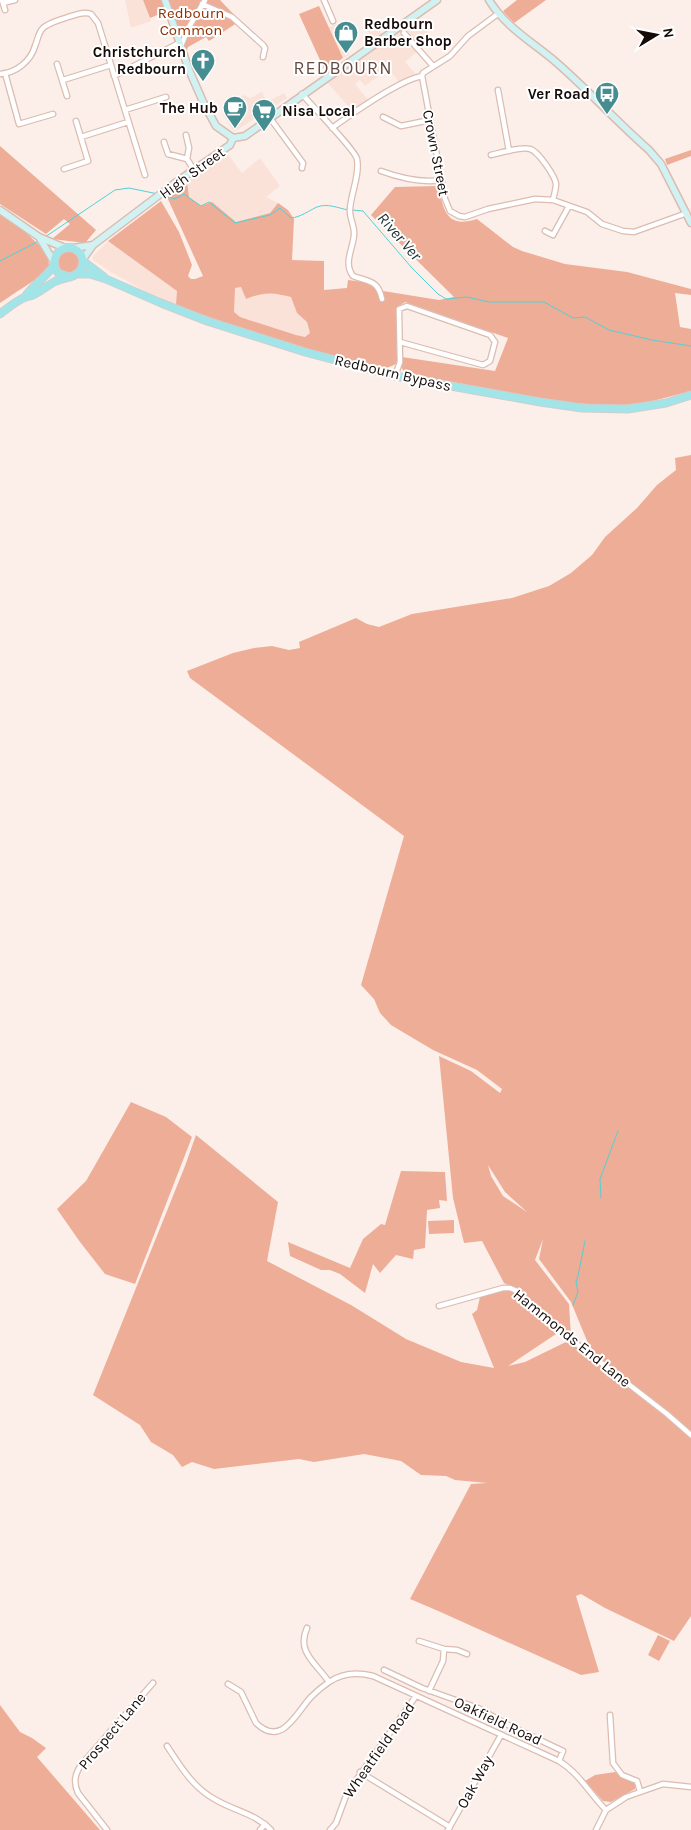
<svg xmlns="http://www.w3.org/2000/svg" width="691" height="1830" font-family="Karla,sans-serif">
<style>
.built{fill:#fae2d9}
.green{fill:#eead96;fill-rule:evenodd}
.lines{fill:none;stroke-linecap:round;stroke-linejoin:round}
.stream{stroke:#54d0d5;stroke-width:1}
.street-casing{stroke:#dbbcb1;stroke-width:7}
.secondary-casing{stroke:#dbbcb1;stroke-width:9}
.primary-casing{stroke:#d0cece;stroke-width:9}
.street{stroke:#fff;stroke-width:4.5}
.secondary{stroke:#d0f2f3;stroke-width:6}
.primary{stroke:#a1e5e8;stroke-width:7}
.labels{text-anchor:middle;stroke-width:4;stroke-linejoin:round;paint-order:stroke}
.park-label{font-size:15px;fill:#8f2e00;stroke:#fff}
.poi-label{font-size:15px;font-weight:bold;fill:#150b08;stroke:#fff;text-anchor:end}
.street-label{font-size:15px;fill:#150b08;stroke:#fff}
.water-label{font-size:16px;font-style:italic;fill:#182d2e;stroke:#fff}
.quarter-label{font-size:18px;letter-spacing:1px;fill:#664b42;stroke:#fff}
</style>
<rect width="100%" height="100%" fill="#fcefea"/>
<path class="built" d="M125,0H143L151,21L131,28Z
M416,18L430,36L418,47L403,28Z
M337,24L346,47L350,55L343,58L329,27Z
M376,25L382,34L373,40L366,28Z
M401,30L418,51L405,62L416,74L399,82L388,69L365,86L360,80L355,84L370,102L352,111L327,82Z
M262,92L267,102L284,93L287,98L234,132L223,114L232,109L230,103L244,95L250,98Z
M227,153L242,173L260,158L280,186L266,197L278,203L270,213L236,223L212,203L201,206L189,196L187,182Z
M108,241L178,291L176,305L145,291L109,271L93,260V256Z
M241,286L246,299L263,293H274L291,297L297,313L307,322L310,333L305,337L296,335L240,317L234,312L233,304L235,288Z"/>
<path class="green" d="M143,0H220L240,21L209,41L206,37L188,47L186,52L179,55L165,12L150,18Z
M517,0H546L514,23L503,11Z
M319,6L343,58L325,71L299,14Z
M0,146L96,230L85,243L52,239L70,224L64,219L46,234L0,204Z
M691,150V156L667,165L665,159Z
M187,182L189,197L201,206L212,202L236,222L270,213L278,203L288,210L294,219L292,260L324,261V290L347,288L348,280L372,283L379,295L383,291L439,300L454,297L371,215L395,187L438,186C444,210 446,229 477,219L513,247L522,251L565,264L627,272L691,289V295L675,293L680,327L691,329V391L649,402L616,406L559,402L405,373L401,367L402,357L495,371L508,338L405,302L396,308L397,360L396,364L387,368L328,356L239,328L176,305L177,291L108,241L161,201L179,232L192,265L188,276L191,279H195L203,276L167,197ZM241,287L246,299C264,292 271,292 291,297L297,313L307,322L310,333L305,337L296,335L240,317L234,312L235,288Z
M0,215L21,228L40,246L47,256L50,268C34,282 17,291 0,303Z
M57 262a11 11 0 1 1 22 0a11 11 0 1 1-22 0Z
M691,455V1616L674,1641L605,1608L581,1594L576,1596L599,1672L581,1675L436,1610L410,1599L471,1484L487,1483L455,1480L446,1476L421,1475L401,1461L364,1454L314,1462L299,1459L214,1469L192,1462L182,1467L173,1455L151,1442L140,1425L93,1395L185,1166L196,1135L278,1202L267,1261L351,1305L406,1339L461,1362L494,1368L472,1314L477,1310L480,1297C488,1295 498,1289 507,1290C521,1292 545,1323 556,1334L508,1366L525,1362L574,1338L592,1353L571,1302L539,1259L543,1239L535,1260L569,1304L571,1336L521,1291L504,1283L482,1241L464,1243L453,1198L439,1056L471,1071L500,1093L502,1089L477,1070L433,1050L391,1025L380,1013L374,999L361,985L404,836L190,678L187,671L233,653L254,648L272,646L289,650L300,648L299,642L356,618L367,624L379,627L412,614L512,598L549,586L571,573L592,555L605,537L637,508L657,485L676,470L675,458ZM488,1165L505,1192L527,1212L503,1196L491,1176Z
M131,1102L166,1117L192,1137L135,1284L105,1274L80,1242L57,1209L86,1181Z
M401,1171L445,1172L447,1201L439,1200L440,1208L427,1210L425,1248L414,1250L413,1259L396,1255L380,1273L373,1264L365,1293L340,1274L330,1270H321L290,1256L288,1242L350,1268L363,1239L381,1224L385,1225Z
M454,1220V1233L429,1234L428,1221Z
M658,1635L670,1641L659,1661L648,1655Z
M0,1705L20,1732L32,1738L46,1748L37,1757L100,1830H0Z
M615,1772C621,1778 633,1779 636,1786L635,1789L611,1802L603,1801L585,1781L595,1775Z"/>
<g class="lines">
<path class="stream" d="M164,196L175,199L184,194L201,206L209,202L235,223L270,215L280,208L291,218C301,217 308,211 317,207C327,203 338,208 348,210
M352,210L363,211L412,268L438,294L446,299L467,297L489,302H544L573,318L585,317L609,330L652,340L691,346
M45,237L115,190L129,188L158,194
M0,261L39,241
M601,1198L600,1179L618,1131
M573,1305L578,1292L576,1282L578,1276L585,1241"/>
<defs>
<path id="street" d="M2,0L5,10
M324,0L333,21
M3,3L15,0
M202,4L232,17L263,45L265,48L263,57
M404,33L433,66
M181,46L189,27L205,0
M57,64L67,96
M5,73L19,124L53,114
M0,74C16,73 31,61 35,46C38,39 38,33 43,28C50,22 60,20 68,17C76,15 83,11 91,14L98,23L145,175
M114,76L179,43
M422,76L445,199L450,211L459,216L465,217L488,209L535,199L553,200L587,212L602,224L623,231L634,232L687,213
M63,80L111,65
M498,90L509,151
M302,94C311,105 356,151 357,159C360,175 351,193 350,209C349,218 355,226 354,235C353,249 343,263 353,276C369,282 378,280 382,299
M125,110L166,97
M383,117L401,126L430,120
M270,118L303,163L302,168
M332,128C351,114 400,80 422,76L423,73L450,56L468,36L499,13
M186,135L189,148L187,159
M81,137L128,122
M164,142L168,154L187,159L194,170
M491,155C500,153 522,146 530,149C538,151 555,176 556,184C556,189 554,195 553,200
M64,169L88,161L76,121
M381,171C400,178 422,183 442,180
M545,231L553,235L569,206
M395,376L400,362L399,313V309L407,306L490,335L495,342L490,361L483,365L400,342
M439,1306L503,1288H510L517,1291L560,1331L667,1414L691,1435
M307,1628C296,1652 316,1663 329,1682
M419,1641L444,1649L457,1650L467,1654
M384,1670L422,1688L478,1708L510,1726L563,1751L559,1761
M228,1684L241,1692L256,1723C282,1748 296,1713 311,1697C316,1692 323,1686 329,1682C342,1673 358,1672 373,1676L559,1761C579,1773 590,1794 606,1810
M429,1691L443,1661L444,1649
M610,1715L613,1763L622,1775L637,1781L640,1791
M167,1746C181,1767 193,1788 216,1800C235,1811 256,1814 271,1830
M360,1772L450,1827
M107,1830L78,1793C73,1782 75,1774 81,1765L153,1683
M260,1830L265,1824
M330,1830L336,1823L347,1793L416,1696
M448,1830L501,1735
M596,1830L606,1810L626,1797L663,1784L691,1787"/>
<path id="secondary" d="M165,0L189,70L204,104L216,126L233,138
M489,0C505,27 534,43 557,63C588,90 617,122 649,150L661,164L691,223
M233,138L245,136L437,0
M0,210L39,237L65,248
M39,237L54,262
M73,248L93,245
M83,259L93,245L175,183L230,145L233,138"/>
<path id="primary" d="M83,261L104,277
M76,274H90L106,279L161,303L207,321L305,352L395,376L540,402L582,408L628,409L666,403L691,395
M25,297C33,284 46,278 54,265
M0,314C8,308 17,300 26,297C28,296 31,296 33,295C41,291 48,285 56,281C63,278 72,278 78,273C84,268 85,258 79,252C66,239 46,256 58,273L69,277"/>
</defs>
<use href="#street" class="street-casing"/>
<use href="#secondary" class="secondary-casing"/>
<use href="#primary" class="primary-casing"/>
<use href="#street" class="street"/>
<use href="#secondary" class="secondary"/>
<use href="#primary" class="primary"/>
</g>
<defs>
<symbol id="shop-pin" viewBox="-11 -11 22 30"><path d="M0 17L-7.5 6A9.5 9.5 0 1 1 7.5 6Z" fill="#458d90" stroke="#fff"/><path d="M-5-2.5h2.3a2.7 3.5 0 0 1 5.4 0H5L5.5 6h-11ZM-1.5-2.5h3a1.5 2.3 0 0 0-3 0Z" fill="#fff"/></symbol>
<symbol id="church-pin" viewBox="-11 -11 22 30"><path d="M0 17L-7.5 6A9.5 9.5 0 1 1 7.5 6Z" fill="#458d90" stroke="#fff"/><path d="M-1.2-6h2.4v3.5h3.3v2.4h-3.3V6h-2.4V-.1h-3.3v-2.4h3.3Z" fill="#fff"/></symbol>
<symbol id="bus-pin" viewBox="-11 -11 22 30"><path d="M0 17L-7.5 6A9.5 9.5 0 1 1 7.5 6Z" fill="#458d90" stroke="#fff"/><path d="M-5-6H5V4H4V6H2V4H-2V6H-4V4H-5ZM-3.5-4V0h7V-4ZM-3.5 1.2v1.5H-2V1.2ZM2 1.2v1.5H3.5V1.2Z" fill="#fff"/></symbol>
<symbol id="cafe-pin" viewBox="-11 -11 22 30"><path d="M0 17L-7.5 6A9.5 9.5 0 1 1 7.5 6Z" fill="#458d90" stroke="#fff"/><path d="M-5.5-4.5H6V0H3Q3 3.5 0 3.5H-2.5Q-5.5 3.5-5.5 0ZM3-3.2v2h1.7v-2ZM-6 4.5H4V6H-6Z" fill="#fff"/></symbol>
<symbol id="supermarket-pin" viewBox="-11 -11 22 30"><path d="M0 17L-7.5 6A9.5 9.5 0 1 1 7.5 6Z" fill="#458d90" stroke="#fff"/><path d="M-6-5.5h2.5l.6 2H6L4.5 2H-2.5L-4.4-4H-6ZM-1.5 3.2a1.3 1.3 0 1 0 .1 0ZM3 3.2a1.3 1.3 0 1 0 .1 0Z" fill="#fff"/></symbol>
</defs>
<g fill-rule="evenodd">
<use href="#shop-pin" x="332" y="19" width="28" height="38"/>
<use href="#church-pin" x="189" y="47" width="28" height="38"/>
<use href="#bus-pin" x="593" y="80" width="28" height="38"/>
<use href="#cafe-pin" x="221" y="94" width="28" height="38"/>
<use href="#supermarket-pin" x="250" y="97" width="28" height="38"/>
</g>
<g class="labels">
<g class="park-label">
<text x="191" y="18">Redbourn<tspan x="191" dy="17">Common</tspan></text>
</g>
<g class="poi-label">
<text x="364" y="29" text-anchor="start">Redbourn<tspan x="364" dy="17">Barber Shop</tspan></text>
<text x="186" y="57">Christchurch<tspan x="186" dy="17">Redbourn</tspan></text>
<text x="590" y="99">Ver Road</text>
<text x="218" y="113">The Hub</text>
<text x="282" y="116" text-anchor="start">Nisa Local</text>
</g>
<g class="street-label">
<text transform="translate(436 153) rotate(79)" y="5">Crown Street</text>
<text transform="translate(192 173) rotate(-36)" y="5">High Street</text>
<text transform="translate(393 373) rotate(13)" y="5">Redbourn Bypass</text>
<text transform="translate(572 1338) rotate(39)" y="5">Hammonds End Lane</text>
<text transform="translate(498 1721) rotate(25)" y="5">Oakfield Road</text>
<text transform="translate(112 1731) rotate(-50)" y="5">Prospect Lane</text>
<text transform="translate(379 1750) rotate(-55)" y="5">Wheatfield Road</text>
<text transform="translate(475 1782) rotate(-61)" y="5">Oak Way</text>
</g>
<g class="water-label">
<text transform="translate(400 236) rotate(49)" y="6">River Ver</text>
</g>
<g class="quarter-label">
<text x="343" y="74">REDBOURN</text>
</g>
</g>
<g transform="translate(656 35) rotate(80)" stroke="#ffffff" stroke-width="4" paint-order="stroke">
<path d="M0-4L9 19L0 12L-9 19Z" fill="#150b08"/>
<text y="-8" font-size="14" font-weight="bold" text-anchor="middle" fill="#150b08">N</text>
</g>
</svg>
